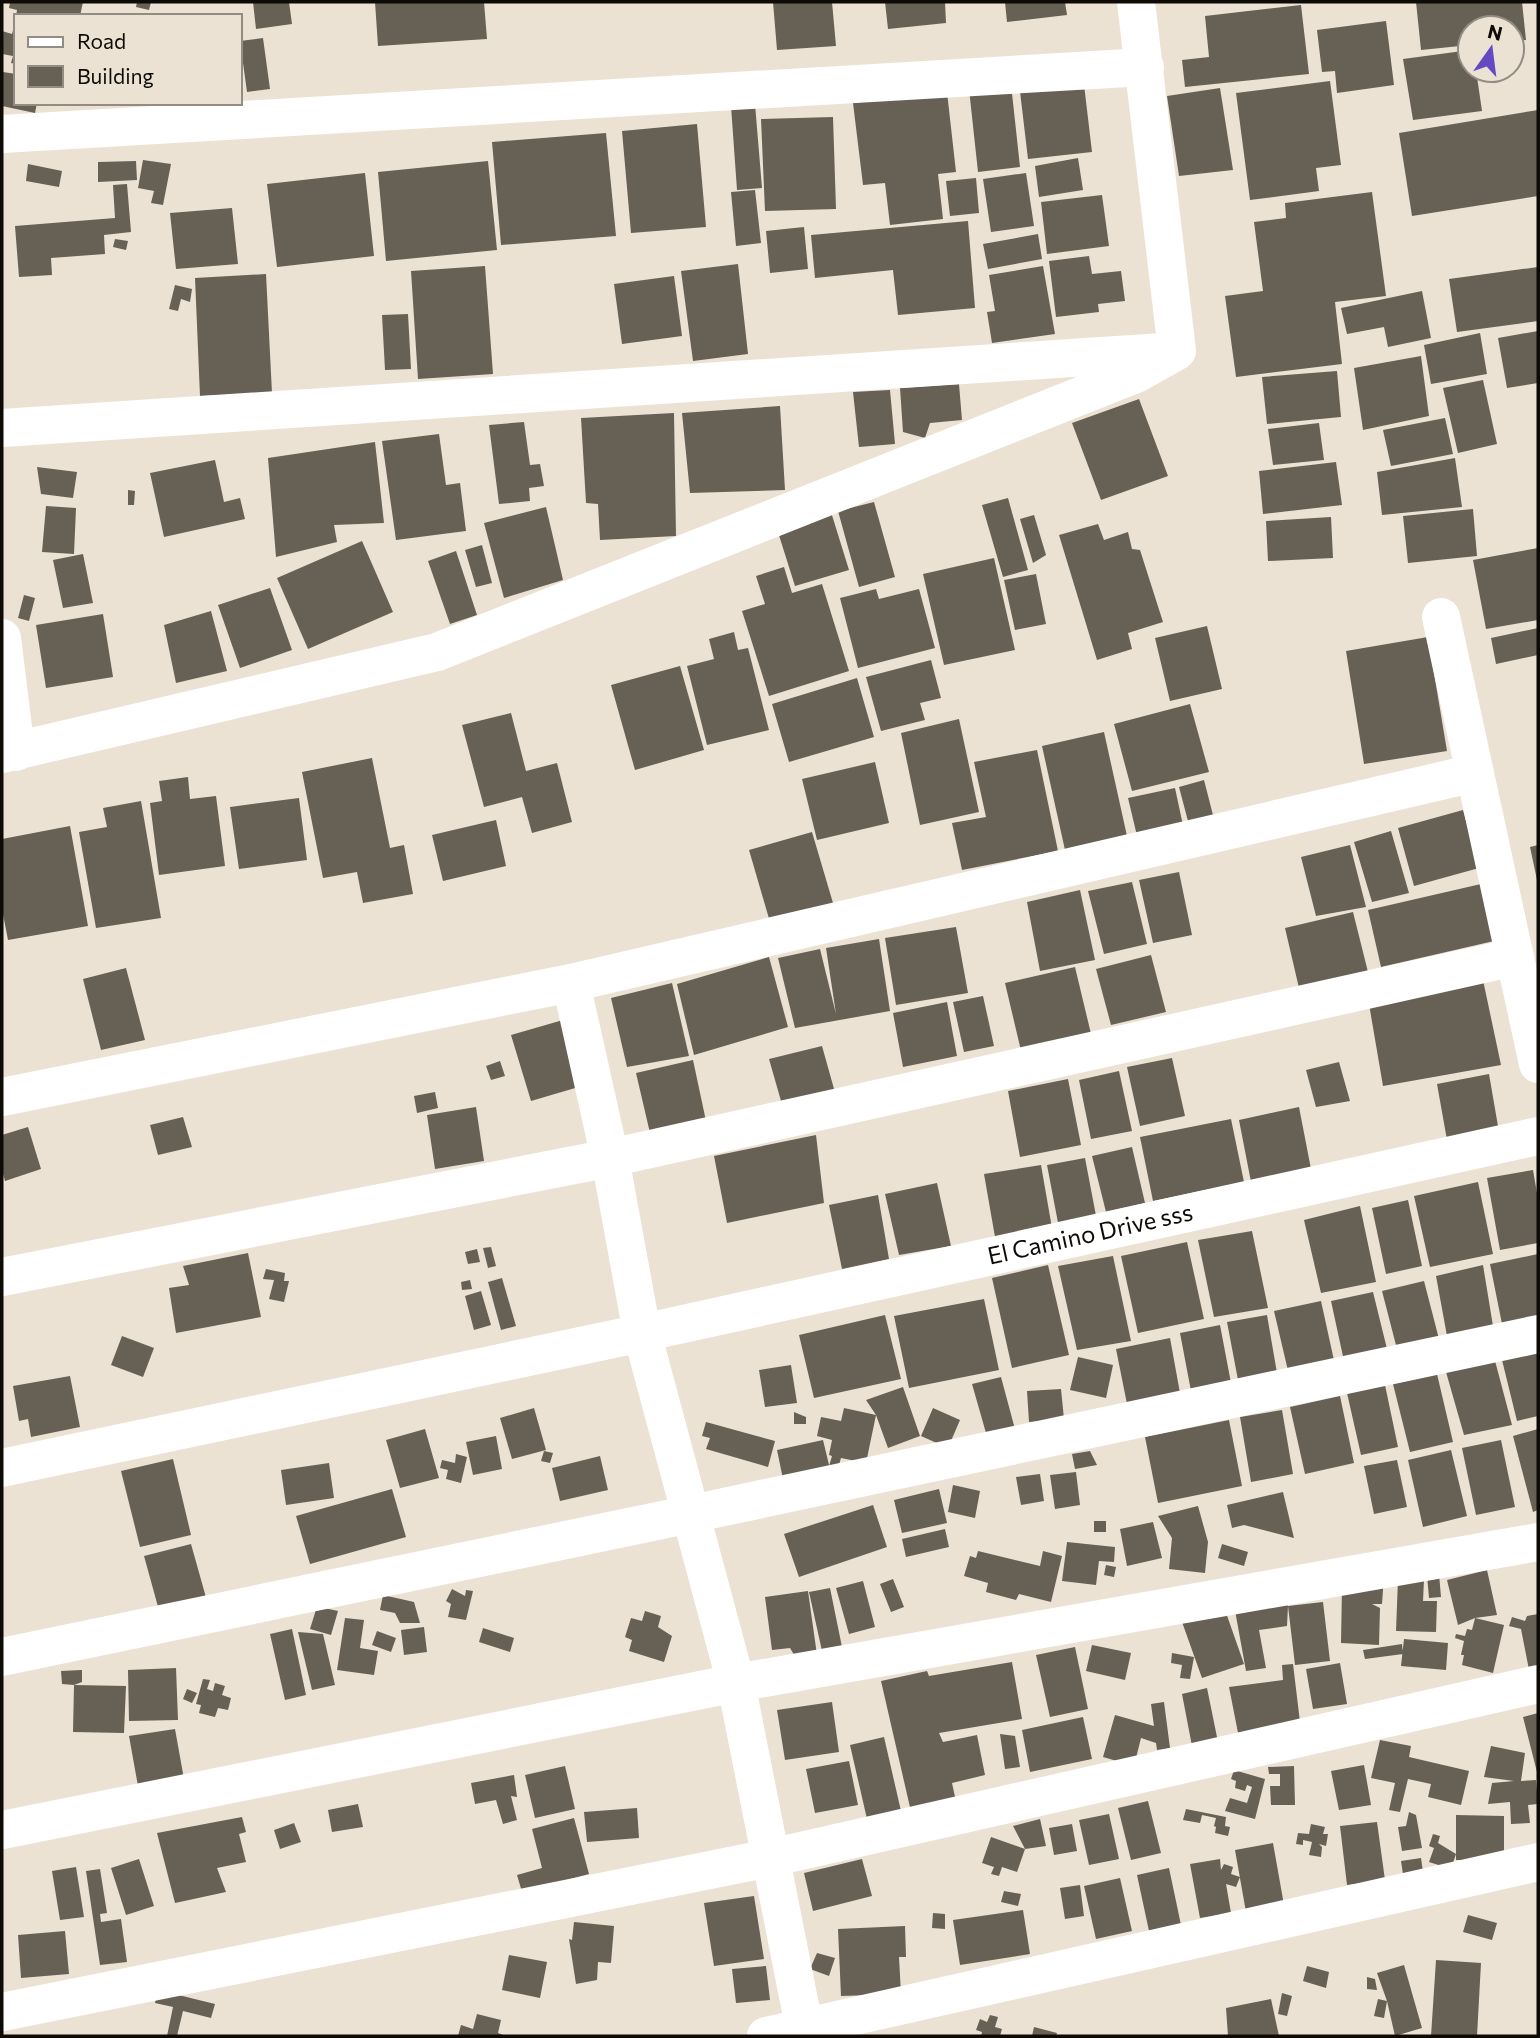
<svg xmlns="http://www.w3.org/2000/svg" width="1540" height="2038" font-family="Commissioner,sans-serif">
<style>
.building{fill:#676054}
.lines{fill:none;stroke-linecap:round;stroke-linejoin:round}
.street{stroke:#fff;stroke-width:38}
.labels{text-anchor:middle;stroke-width:5;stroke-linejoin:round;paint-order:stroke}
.street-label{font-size:24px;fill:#0e0b07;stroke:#ebe2d4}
</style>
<rect width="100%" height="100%" fill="#ebe2d4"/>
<path class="building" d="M10,2H83L80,16H16L17,10L9,8Z
M137,2H151L149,10L136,7Z
M253,2H289L292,24L256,29Z
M375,2H484L487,39L378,46Z
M773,2H832L836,46L777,50Z
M885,2H945L946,23L888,29Z
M1005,2H1065L1067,15L1007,22Z
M1416,2H1522L1526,40L1512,41V28H1470V45L1421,50Z
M1301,5L1309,74L1185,87L1182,60L1209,57L1205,16Z
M1386,21L1394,85L1337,93L1335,71L1322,72L1317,30Z
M15,23H16V64L11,63L13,56L2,54V31L12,34Z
M263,38L270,89L247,92L240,41Z
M1470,50V70H1476L1482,111L1413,120L1403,59Z
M3,72L16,74V103H37L35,113L2,106Z
M1083,76L1092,152L1028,159L1019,83Z
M1330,81L1341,165L1316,168L1319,191L1250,200L1236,93Z
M1011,84L1020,167L978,172L969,89Z
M1220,88L1233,170L1179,176L1167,96Z
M947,92L956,172L938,174L943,219L890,225L885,183L863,185L853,103Z
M755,104L762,188L737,190L731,106Z
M1538,110V196L1412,216L1399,133Z
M833,117L836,209L765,211L761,119Z
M697,124L706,227L631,233L622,131Z
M606,133L616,236L501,245L492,142Z
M1078,158L1083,190L1039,197L1035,166Z
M143,160L171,164L163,205L151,203L154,191L138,188Z
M136,161L137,180L98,182V162Z
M488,161L497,250L386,261L378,172Z
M28,164L62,171L59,187L26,181Z
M365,173L374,256L277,267L267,184Z
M1026,173L1034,226L991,232L983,179Z
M976,178L979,213L950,216L946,181Z
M127,184L131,232L104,235L105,254L51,258L52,275L19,277L15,226L115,218L113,185Z
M755,190L761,243L736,246L731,192Z
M1372,192L1386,296L1335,302L1342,364L1236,377L1225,296L1263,291L1254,222L1286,218L1285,203Z
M1102,195L1109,246L1047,254L1041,202Z
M232,208L238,264L176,269L170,213Z
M968,221L975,308L898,315L893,270L815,278L811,235Z
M804,227L808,269L770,273L766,231Z
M1038,234L1042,259L988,269L983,244Z
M115,239L128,241L126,250L113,247Z
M1089,256L1092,274L1121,271L1125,301L1098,304L1099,312L1056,317L1049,261Z
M738,264L748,354L693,361L681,271Z
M485,266L493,374L418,379L411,271Z
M1043,266L1055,334L992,343L987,312L995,311L989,275Z
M1538,267V321L1457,332L1449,279Z
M266,274L272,393L200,396L195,278Z
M674,276L682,336L622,344L614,284Z
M175,285L192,289L190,302L181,299L178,311L169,309Z
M1422,291L1431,338L1388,347L1384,327L1347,334L1341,308Z
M408,314L411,369L385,370L382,315Z
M1538,331V383L1507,388L1498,338Z
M1480,333L1487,374L1431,384L1424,345Z
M1421,356L1429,416L1363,430L1354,368Z
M1337,371L1341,417L1267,424L1262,377Z
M1483,380L1497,444L1458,453L1443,388Z
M959,384L962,420L930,423L925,438L903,432L900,388Z
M890,390L895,444L859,447L853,392Z
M1139,399L1168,476L1101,500L1072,423Z
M780,406L785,490L690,493L682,413Z
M674,413L676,536L600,540L598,504L586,503L581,418Z
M1445,418L1453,454L1391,466L1383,430Z
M524,422L530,465L540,464L544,486L529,488L530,501L499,504L489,425Z
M1319,423L1324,460L1273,465L1268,429Z
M439,434L446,485L460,483L466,531L396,540L382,441Z
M375,442L384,523L334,525L337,542L276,557L268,458Z
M1455,458L1462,507L1382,515L1377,472Z
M215,460L224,502L240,498L245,519L164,537L150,473Z
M1336,462L1342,505L1263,514L1259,471Z
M37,467L77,472L73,498L41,494Z
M128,490L135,491L134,505H128Z
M1008,498L1028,570L1003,577L982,505Z
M874,502L895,577L859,587L838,511Z
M46,506L76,508L74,554L42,552Z
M546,507L563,580L504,598L484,523Z
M1473,509L1477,556L1408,563L1403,516Z
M831,512L849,570L795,586L777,529Z
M1034,515L1046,555L1033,563L1020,519Z
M1331,517L1333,558L1268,561L1266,521Z
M1098,524L1104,540L1128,532L1132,549L1140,550L1163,622L1128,633L1132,649L1097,660L1059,535Z
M362,541L393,612L308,649L277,578Z
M482,545L492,583L476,587L465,550Z
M1538,548V620L1486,629L1473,560Z
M456,551L477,615L450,624L428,561Z
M83,554L93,603L63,608L53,560Z
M994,558L1015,650L944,665L923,574Z
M784,567L792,593L822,584L849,671L769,696L742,611L765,604L756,576Z
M1036,574L1046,624L1015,630L1004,580Z
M270,588L292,650L240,668L218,605Z
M876,589L879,599L919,589L935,648L858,668L840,598Z
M24,595L35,598L29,621L18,618Z
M211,611L227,671L176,683L164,625Z
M103,614L113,677L46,688L36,625Z
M1207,626L1222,689L1170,701L1155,638Z
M1538,628V655L1496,664L1491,638Z
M734,632L738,650L748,648L769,730L707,745L687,666L714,659L709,639Z
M1428,637L1447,751L1364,764L1346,651Z
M931,660L941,698L920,703L925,720L881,731L866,677Z
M680,666L704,750L635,770L611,685Z
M857,678L874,737L789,762L772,704Z
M1190,704L1209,772L1132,791L1114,724Z
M511,713L526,771L557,763L572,822L532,833L522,797L484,807L462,725Z
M959,719L979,812L920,825L901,733Z
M1104,732L1127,836L1065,850L1042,746Z
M1037,750L1058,851L962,870L952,823L986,817L974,762Z
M372,758L390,848L404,845L413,894L363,903L357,872L323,878L302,772Z
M875,762L889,823L817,840L802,779Z
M188,777L190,799L216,796L225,866L159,875L150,803L162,801L159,781Z
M1204,780L1214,819L1189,825L1179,787Z
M1175,788L1184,830L1138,840L1128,798Z
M299,798L307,860L239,869L230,807Z
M141,801L161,918L96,928L79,832L107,827L103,808Z
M1463,810L1479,868L1414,886L1398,828Z
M496,820L506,866L443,881L432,835Z
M70,826L88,926L8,940L2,909V839Z
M1391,831L1409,893L1372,902L1354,842Z
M812,832L833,903L770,922L749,850Z
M1350,845L1366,907L1316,916L1301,857Z
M1538,845V880H1537L1530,847Z
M1179,872L1192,935L1153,943L1139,880Z
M1132,882L1147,944L1104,954L1088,891Z
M1481,884L1494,941L1381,967L1368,910Z
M1080,890L1095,960L1040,971L1027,902Z
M1353,912L1368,972L1299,988L1285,928Z
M956,927L968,993L896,1005L885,938Z
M879,939L890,1011L795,1028L778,958L820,949L836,1014L826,948Z
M1151,955L1166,1012L1111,1025L1096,969Z
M769,957L788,1027L694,1055L677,984Z
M1075,967L1092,1038L1022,1055L1005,983Z
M126,968L145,1040L101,1050L83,979Z
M1483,980L1501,1065L1383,1086L1369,1004Z
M672,983L689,1056L627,1067L611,998Z
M983,996L994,1046L964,1052L953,1002Z
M947,1002L957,1056L903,1067L893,1013Z
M563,1020L582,1086L531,1101L511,1035Z
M822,1046L836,1096L783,1108L769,1059Z
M1172,1058L1185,1116L1140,1126L1127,1067Z
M693,1060L706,1121L650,1133L636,1073Z
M500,1061L505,1076L491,1080L486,1066Z
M1339,1062L1350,1101L1316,1107L1306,1070Z
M1119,1071L1132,1131L1091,1139L1079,1080Z
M1489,1074L1499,1132L1447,1140L1437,1084Z
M1068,1079L1081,1145L1020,1157L1008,1091Z
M435,1092L438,1108L417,1113L414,1096Z
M476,1107L484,1161L435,1169L427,1115Z
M1299,1107L1311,1169L1251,1182L1239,1120Z
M183,1117L192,1147L158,1155L150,1125Z
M1231,1119L1244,1182L1153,1201L1140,1137Z
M28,1127L41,1169L5,1181L2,1170V1135Z
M816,1135L824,1203L727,1223L714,1156Z
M1132,1147L1145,1203L1106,1212L1092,1156Z
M1085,1158L1097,1221L1059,1228L1047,1165Z
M1041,1165L1052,1228L995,1237L984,1174Z
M1533,1170L1538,1199V1243L1500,1250L1487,1178Z
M1478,1182L1493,1254L1430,1267L1414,1196Z
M937,1183L951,1246L899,1255L885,1194Z
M878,1195L889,1259L842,1269L829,1205Z
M1408,1200L1422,1266L1386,1274L1372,1208Z
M1360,1206L1376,1282L1321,1293L1304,1220Z
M1252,1231L1268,1308L1214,1317L1198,1240Z
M1187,1242L1204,1319L1138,1333L1121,1256Z
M491,1247L496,1266L488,1268L483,1248Z
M477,1249L480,1262L468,1264L465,1252Z
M248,1253L261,1317L176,1333L169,1288L189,1285L183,1266Z
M1538,1254V1320L1502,1324L1490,1264Z
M1113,1256L1131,1341L1077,1350L1058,1266Z
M1048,1265L1069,1355L1012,1368L992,1278Z
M1483,1265L1493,1326L1447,1336L1436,1276Z
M266,1269L285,1273L284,1281H289L284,1302L269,1299L274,1280L263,1279Z
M502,1278L516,1326L501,1330L488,1282Z
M470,1280L472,1289L462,1290L461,1282Z
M1424,1281L1439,1339L1397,1349L1382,1291Z
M481,1291L491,1325L474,1330L465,1296Z
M1373,1292L1388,1353L1344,1361L1331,1301Z
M984,1299L999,1370L909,1388L894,1316Z
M1321,1301L1335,1365L1289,1375L1274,1311Z
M885,1315L901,1379L814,1398L799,1335Z
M1267,1315L1277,1373L1238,1380L1227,1322Z
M1220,1325L1231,1383L1191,1391L1180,1333Z
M122,1336L154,1348L143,1377L111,1365Z
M1170,1338L1180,1393L1127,1404L1116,1349Z
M1538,1351V1416L1517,1421L1502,1360Z
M1078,1357L1113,1365L1106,1398L1070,1390Z
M1494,1357L1512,1425L1464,1435L1446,1372Z
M791,1365L797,1403L765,1407L759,1370Z
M1437,1374L1453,1442L1410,1452L1393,1384Z
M70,1376L80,1427L31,1437L28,1419L19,1421L13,1386Z
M1001,1377L1016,1433L988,1440L972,1384Z
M1385,1385L1398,1447L1361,1455L1347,1393Z
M903,1387L920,1436L888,1448L876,1415L866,1400Z
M1061,1389L1064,1419L1029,1422L1027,1391Z
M1340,1396L1354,1463L1305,1474L1290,1407Z
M534,1408L546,1450L512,1459L500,1418Z
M844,1408L876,1415L866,1463L841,1458L838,1468L829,1466L832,1456L829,1455L832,1440L817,1436L821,1417L841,1421Z
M933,1408L960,1420L948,1448L921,1436Z
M1282,1410L1293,1474L1251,1482L1240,1417Z
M794,1412L806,1417V1424H794Z
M1229,1420L1242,1486L1158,1503L1145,1437Z
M706,1422L775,1441L768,1467L706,1449L710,1438L702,1436Z
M425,1429L439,1478L400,1488L386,1440Z
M1538,1429V1510L1533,1512L1513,1436Z
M496,1436L502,1469L473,1475L466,1442Z
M823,1440L830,1469L783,1479L777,1450Z
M1501,1440L1515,1507L1476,1515L1462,1448Z
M1451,1450L1467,1516L1423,1527L1408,1460Z
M544,1451L553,1453L550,1463L541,1461Z
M1090,1451L1097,1465L1075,1469L1072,1454Z
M456,1454L467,1457L461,1483L446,1479L448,1470L440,1468L442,1460L455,1463Z
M600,1456L608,1490L560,1501L552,1468Z
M173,1459L191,1535L140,1547L121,1471Z
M1397,1460L1407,1507L1374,1514L1364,1466Z
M329,1463L334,1498L286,1505L281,1470Z
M1076,1472L1080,1505L1055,1509L1050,1475Z
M1040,1474L1044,1501L1021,1505L1016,1477Z
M953,1485L980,1491L975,1518L948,1512Z
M392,1489L406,1537L310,1564L296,1516Z
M939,1489L947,1523L902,1533L894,1500Z
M1283,1492L1294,1538L1244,1525L1232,1528L1227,1505Z
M873,1505L887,1547L799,1577L784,1534Z
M1198,1506L1208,1542L1205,1573L1169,1569L1172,1538L1158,1516Z
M1094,1521H1106V1532H1094Z
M1153,1522L1162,1558L1127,1566L1120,1529Z
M945,1529L949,1547L906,1557L902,1539Z
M1067,1542L1115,1547L1114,1562L1099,1561L1096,1585L1062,1581Z
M191,1544L207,1601L160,1614L144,1556Z
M1222,1544L1248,1552L1244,1566L1218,1558Z
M978,1551L1040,1566L1043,1551L1062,1556L1051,1602L1019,1594L1016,1600L986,1592L988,1583L964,1576L970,1556L976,1558Z
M1106,1565L1116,1567L1114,1577L1104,1575Z
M1487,1570L1497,1615L1475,1618L1458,1625L1447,1580Z
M1439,1574L1441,1597L1429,1598L1427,1575Z
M1384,1576L1382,1604H1372L1380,1608L1379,1645L1341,1643L1342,1586Z
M893,1579L904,1607L891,1612L880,1584Z
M1398,1579L1424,1580L1423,1601H1437L1436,1632L1396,1631Z
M863,1581L875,1627L849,1634L836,1588Z
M830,1588L842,1647L822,1651L809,1592Z
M452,1589L465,1596L466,1590L473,1591L466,1620L448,1617L451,1604L446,1601Z
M808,1591L817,1655L796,1658L790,1648L772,1650L765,1597Z
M383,1595L414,1602L420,1623H400L395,1613L380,1610Z
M1282,1597L1288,1606L1287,1626L1259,1630L1266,1668L1246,1671L1234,1605Z
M319,1600L324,1608L338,1611L331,1635L310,1629Z
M1323,1602L1330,1661L1295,1665L1288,1606Z
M1224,1607L1244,1664L1202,1678L1182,1622Z
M645,1611L661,1616L658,1627L672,1636L664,1662L629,1651L632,1640L625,1637L631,1618L642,1621Z
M1538,1614V1679L1531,1680L1521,1629L1509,1626L1512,1617L1525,1621L1527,1616Z
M345,1618L364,1620L360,1648L378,1651L374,1675L337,1670Z
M1475,1618L1504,1625L1493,1673L1462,1665L1464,1655H1461L1464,1641L1455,1638L1456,1634L1465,1636L1467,1629L1472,1630Z
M424,1627L427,1652L404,1655L401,1630Z
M483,1628L514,1638L510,1652L479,1642Z
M292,1629L306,1695L285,1700L270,1634Z
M377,1631L396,1638L391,1652L372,1645Z
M298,1632L323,1634L335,1685L312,1690Z
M1404,1639L1448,1643L1446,1670L1401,1666Z
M1402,1644L1403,1654L1365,1659L1363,1650Z
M1092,1645L1131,1653L1125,1680L1086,1671Z
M1075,1647L1088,1709L1050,1717L1036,1655Z
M1172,1653L1194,1657L1190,1679L1180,1678L1182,1665L1171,1663Z
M1012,1662L1022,1719L939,1733L943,1742L977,1735L985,1775L952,1783L957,1806L912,1816L881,1681L927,1671L929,1676Z
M1340,1663L1347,1704L1313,1709L1306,1669Z
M1293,1664L1300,1722L1240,1743L1229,1687L1283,1680L1282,1665Z
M176,1668L178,1720L129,1721L128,1670Z
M82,1670V1682L74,1685L62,1684L61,1671Z
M203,1679L210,1680L207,1689L213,1691L215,1683L225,1686L222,1695L231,1698L228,1710L218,1708L215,1717L199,1713L201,1705L196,1704Z
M74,1685L126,1686L124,1733L73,1732Z
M1207,1688L1218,1742L1192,1746L1182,1694Z
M187,1689L197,1693L192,1703L183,1699Z
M832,1702L839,1752L785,1760L777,1710Z
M1164,1702L1170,1748L1157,1750L1156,1743L1141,1738L1134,1766L1103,1757L1115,1715L1154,1726L1151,1704Z
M1538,1713V1772H1537L1523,1717Z
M1083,1717L1092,1759L1030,1772L1022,1730Z
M175,1729L184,1779L138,1786L129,1736Z
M1000,1734L1015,1736L1020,1767L1005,1769Z
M884,1737L901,1811L867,1819L850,1745Z
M1380,1740L1411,1746L1409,1757L1469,1771L1461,1805L1428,1797L1431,1784L1408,1779L1400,1812L1389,1810L1395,1783L1371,1778Z
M1491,1746L1525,1753L1521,1781L1536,1780L1538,1804L1528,1805L1530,1823L1511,1824L1510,1802L1488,1804L1492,1783L1514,1781L1484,1777Z
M849,1761L858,1805L815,1813L806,1769Z
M1364,1765L1371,1805L1339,1810L1331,1771Z
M565,1766L575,1809L535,1818L525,1775Z
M1294,1766L1295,1805H1271L1270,1786H1280V1774H1269L1268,1767Z
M1234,1770L1265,1779L1255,1819L1225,1811L1230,1798L1247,1803L1252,1787L1247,1785L1245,1791L1235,1788L1236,1781L1231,1779Z
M514,1775L517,1797L511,1796L517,1820L503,1824L496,1800L475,1804L471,1783Z
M1148,1801L1161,1853L1131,1860L1118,1808Z
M358,1804L363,1827L332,1832L328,1810Z
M637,1808L639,1838L587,1842L584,1812Z
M1186,1809L1226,1817L1225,1826L1230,1827L1228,1836L1215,1833L1216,1827L1214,1826L1216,1818L1202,1815L1200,1823L1183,1820Z
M1409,1812L1416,1815L1422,1848L1402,1851L1398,1827L1406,1826Z
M1109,1814L1119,1859L1089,1865L1079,1820Z
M1456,1815L1504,1816V1860H1456Z
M242,1817L246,1832L239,1834L246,1862L217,1868L226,1892L175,1903L157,1833Z
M574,1818L589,1874L522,1892L517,1875L542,1868L532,1829Z
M1040,1819L1046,1846L1025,1849L1013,1826Z
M1377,1822L1385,1880L1347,1885L1340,1826Z
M294,1823L301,1842L280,1849L274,1830Z
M1072,1824L1077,1851L1054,1855L1049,1828Z
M1311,1824L1325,1827L1323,1834H1328L1326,1846L1319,1844L1322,1847L1321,1857L1309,1855L1312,1842L1303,1840V1845L1296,1844L1298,1833L1309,1834Z
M1433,1834L1440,1836L1438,1843L1456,1854L1451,1869L1429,1862L1434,1848L1429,1846Z
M991,1837L1025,1849L1017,1872L1002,1867L999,1876L991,1874L994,1867L982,1863Z
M1273,1843L1284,1905L1246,1912L1235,1850Z
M1421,1858L1424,1879L1404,1881L1401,1861Z
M139,1859L154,1906L126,1915L111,1868Z
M862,1859L872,1896L813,1911L804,1873Z
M1220,1859L1221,1870L1224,1864L1233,1867L1231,1874L1240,1877L1236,1887L1226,1884L1231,1913L1200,1918L1190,1864Z
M76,1867L84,1917L60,1920L52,1871Z
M1169,1868L1181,1925L1149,1931L1137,1875Z
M100,1869L107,1913L100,1914L101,1922L121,1919L127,1962L100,1965L86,1871Z
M1120,1878L1132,1931L1096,1939L1084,1886Z
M1080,1885L1084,1916L1065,1919L1060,1888Z
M1004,1891L1021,1894L1018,1906L1001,1902Z
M754,1896L764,1959L714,1966L704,1903Z
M1023,1910L1030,1954L960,1965L953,1920Z
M933,1913L945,1914V1929L932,1928Z
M1468,1915L1497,1923L1492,1940L1463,1932Z
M574,1922L614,1926L611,1963L598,1962L597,1980L576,1984L569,1939L572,1940Z
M905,1926L906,1957H899L901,1994L841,1996L838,1929Z
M65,1931L69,1974L21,1978L18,1935Z
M817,1953L835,1958L829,1976L810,1969Z
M509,1955L547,1962L540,1998L502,1990Z
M1436,1960L1481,1963L1477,2036H1431Z
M1404,1965L1422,2028L1395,2036L1387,2001L1377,1973Z
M766,1966L770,2000L736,2003L732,1969Z
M1307,1966L1329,1972L1326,1988L1303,1981Z
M1367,1977L1375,1979L1377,1990L1367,1989Z
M158,1990L215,2004L211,2018L183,2011L177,2036H167L173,2007L155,2003Z
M1282,1993L1292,1996L1287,2016L1278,2014Z
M1271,1999L1279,2036H1228L1226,2008Z
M1378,1999L1387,2001L1384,2018L1374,2016Z
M477,2014L501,2020L498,2033L506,2036H458L461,2025L473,2029Z
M990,2015L998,2017L995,2027L1002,2029L1000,2036H981L982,2032L976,2030L980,2019L987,2022Z
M1034,2027L1057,2033L1056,2036H1032Z"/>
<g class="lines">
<g class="street">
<path d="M2,134L1145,67"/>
<path d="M2,428L1163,352"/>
<path d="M1441,617L1538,1064"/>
<path d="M2,638L16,752"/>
<path d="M2,754L437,652L1138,373L1177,351L1136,2"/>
<path d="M571,983L610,1158L642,1333L736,1683L806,2036"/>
<path d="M2,1097L571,983L1475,773"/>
<path d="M2,1277L610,1158L1515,957"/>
<path id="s1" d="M2,1468L642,1333L1538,1136"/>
<path d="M2,1657L691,1514L1538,1334"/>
<path d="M2,1830L736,1683L1538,1542"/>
<path d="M2,2012L770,1858L1538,1684"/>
<path d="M766,2036L1538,1862"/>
</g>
</g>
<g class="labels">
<g class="street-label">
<text dy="8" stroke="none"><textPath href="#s1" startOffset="1113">El Camino Drive sss</textPath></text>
</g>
</g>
<rect width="1540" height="2038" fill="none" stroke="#0e0b07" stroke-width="7"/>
<rect x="14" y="14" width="228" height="91" fill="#ebe2d4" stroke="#938c82" stroke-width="2"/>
<rect x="28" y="37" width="35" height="10" fill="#ffffff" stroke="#938c82" stroke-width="2"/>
<text x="77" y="49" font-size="21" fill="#0e0b07">Road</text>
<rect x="28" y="66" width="35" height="21" fill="#676054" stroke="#938c82" stroke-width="2"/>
<text x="77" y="84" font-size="21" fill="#0e0b07">Building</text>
<g transform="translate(1491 49) rotate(14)"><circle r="33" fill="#ebe2d4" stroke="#938c82" stroke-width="2"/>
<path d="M0-5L12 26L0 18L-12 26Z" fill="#6549c2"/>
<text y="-10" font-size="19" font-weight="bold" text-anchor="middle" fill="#0e0b07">N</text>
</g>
</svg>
